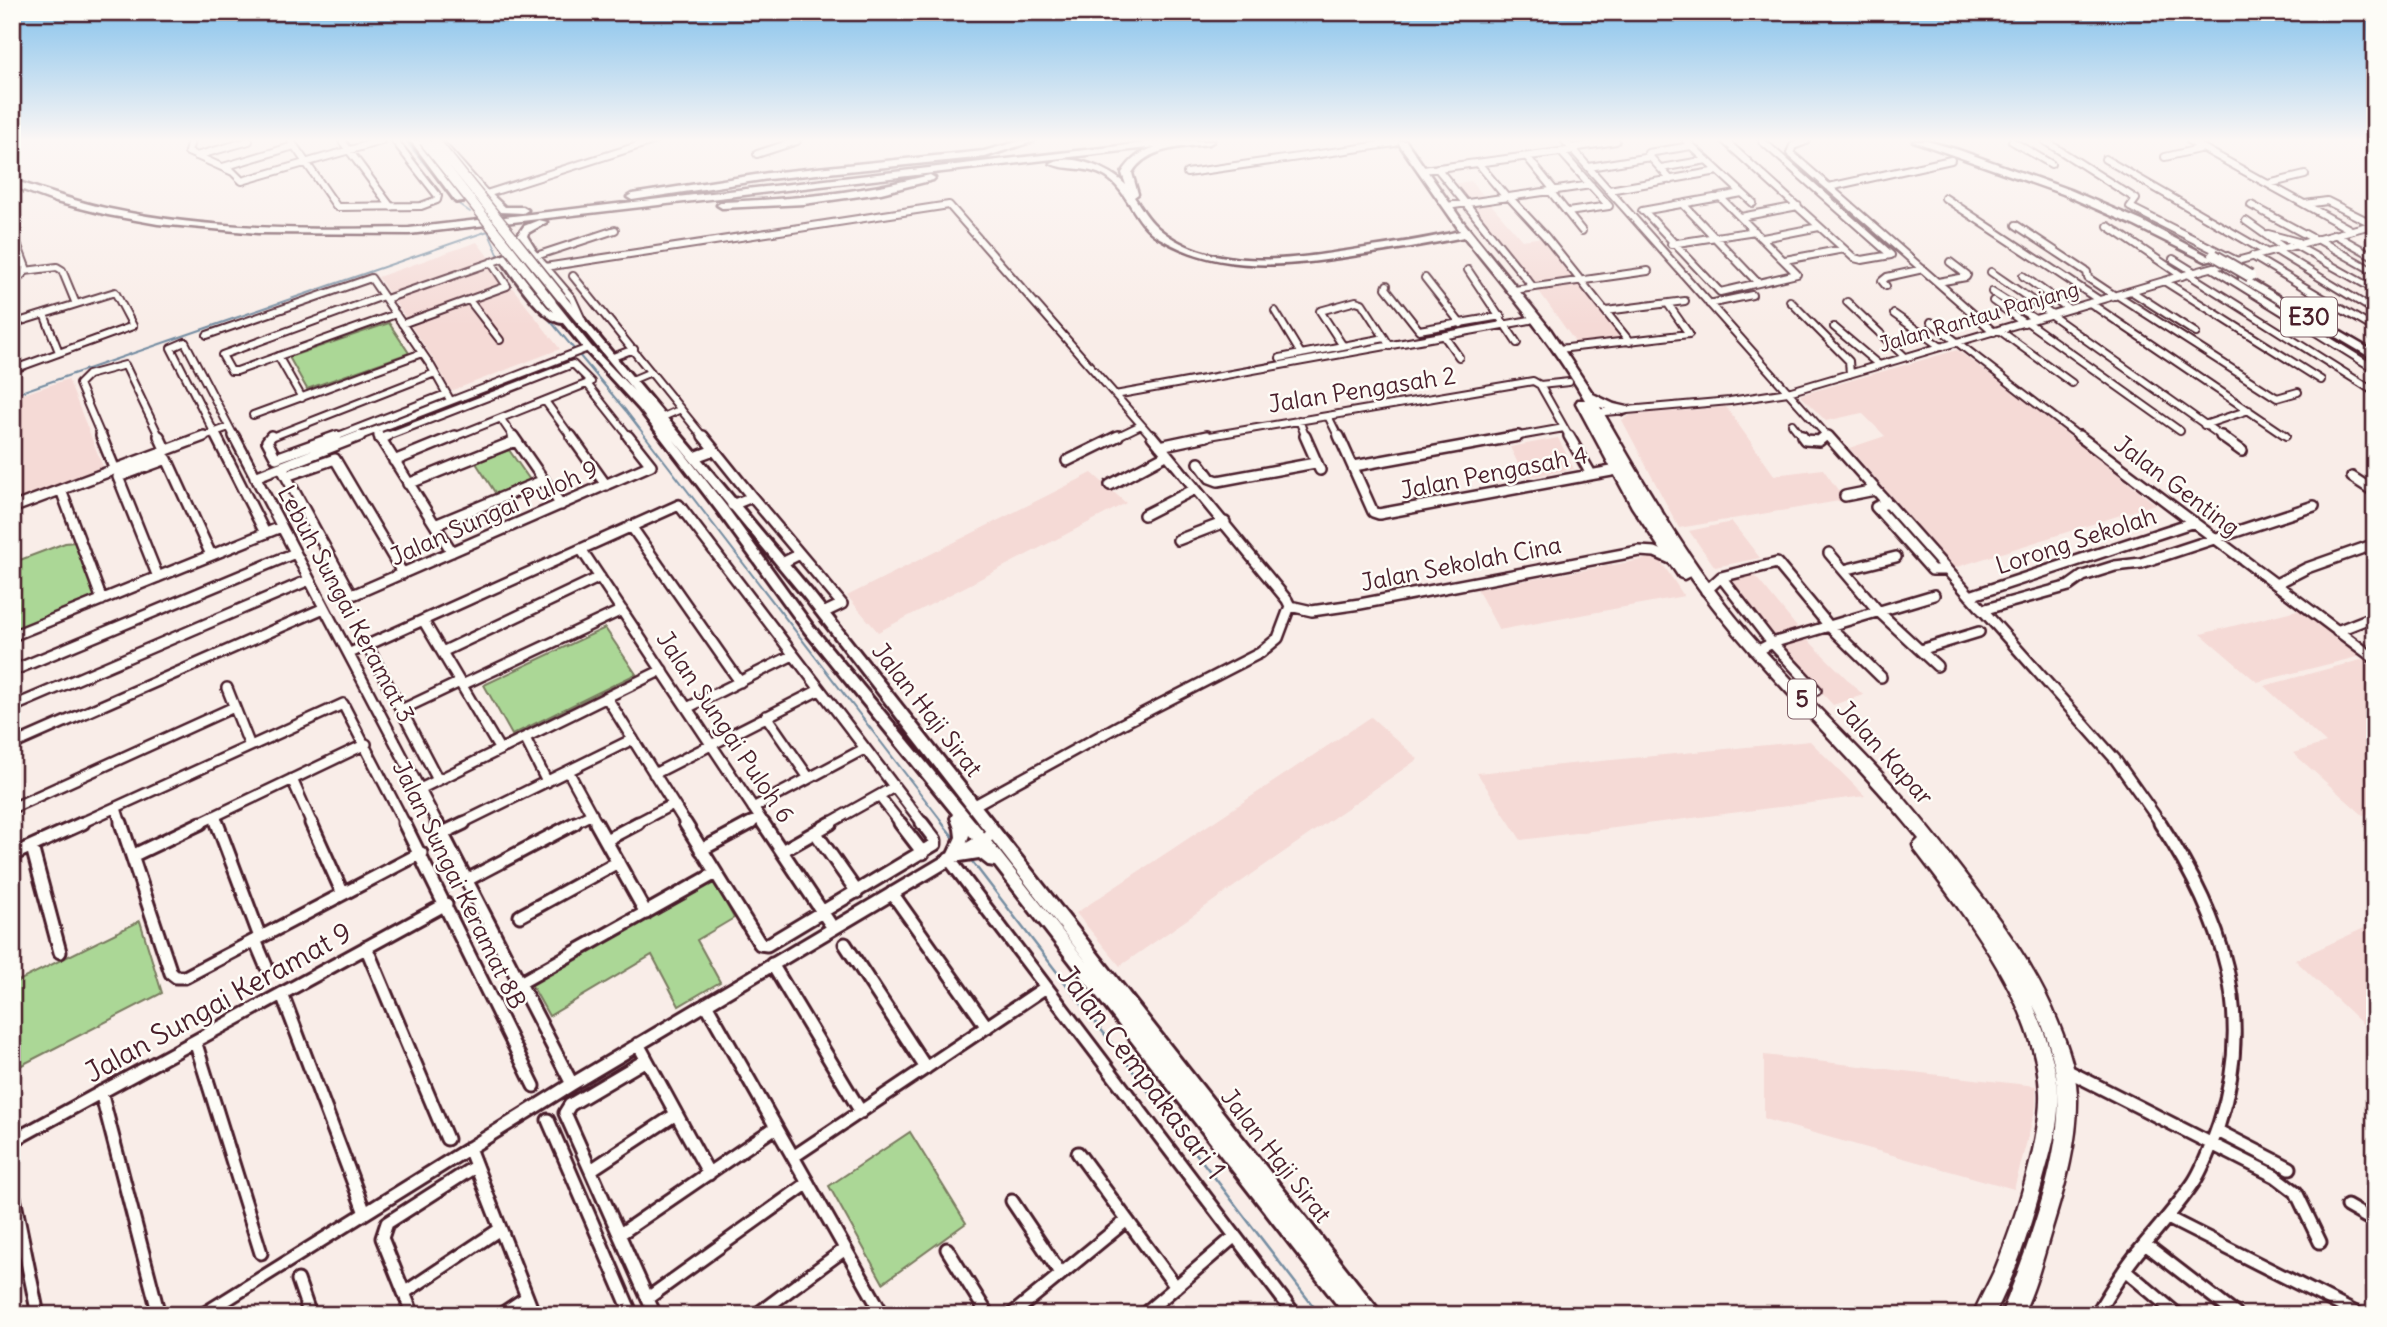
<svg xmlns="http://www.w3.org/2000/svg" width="2387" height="1327" font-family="Delius,sans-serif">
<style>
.built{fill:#f5dad6}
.green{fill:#abd796;stroke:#7a7b60;stroke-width:2}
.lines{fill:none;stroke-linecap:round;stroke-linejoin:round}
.stream-far1{stroke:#758da2;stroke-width:2}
.stream{stroke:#758da2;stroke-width:2.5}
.minor-far2-casing{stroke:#4a1f2b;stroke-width:10}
.minor-far1-casing{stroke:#4a1f2b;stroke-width:14}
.minor-casing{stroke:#4a1f2b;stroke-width:17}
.major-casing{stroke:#4a1f2b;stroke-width:6}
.highway-casing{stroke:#4a1f2b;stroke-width:5}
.minor-far2{stroke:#fdfcf7;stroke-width:6}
.minor-far1{stroke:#fdfcf7;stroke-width:9}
.minor{stroke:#fdfcf7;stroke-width:11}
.major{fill:#fdfcf7;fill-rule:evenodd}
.highway{fill:#fdfcf7;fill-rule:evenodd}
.major-bridge-casing{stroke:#4a1f2b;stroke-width:12;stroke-linecap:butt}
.highway-bridge-casing{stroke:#4a1f2b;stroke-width:14;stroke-linecap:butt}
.major-bridge{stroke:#fdfcf7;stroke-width:9}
.highway-bridge{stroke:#fdfcf7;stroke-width:10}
.labels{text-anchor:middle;stroke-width:5;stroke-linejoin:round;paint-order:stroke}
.far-street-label{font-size:21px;fill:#4a1f2b;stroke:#fdfcf7}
.shield{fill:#fdfcf7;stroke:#806168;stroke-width:2}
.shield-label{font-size:23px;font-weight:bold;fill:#4a1f2b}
.street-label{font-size:24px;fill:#4a1f2b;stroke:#fdfcf7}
.near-street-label{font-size:28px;fill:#4a1f2b;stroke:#fdfcf7}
</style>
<rect width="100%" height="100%" fill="#f9ede8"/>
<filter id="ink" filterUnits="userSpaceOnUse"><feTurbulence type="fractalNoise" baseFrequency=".0143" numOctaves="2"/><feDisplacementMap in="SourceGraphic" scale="14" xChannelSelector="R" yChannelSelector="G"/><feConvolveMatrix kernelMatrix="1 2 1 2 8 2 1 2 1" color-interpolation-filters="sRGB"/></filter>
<g filter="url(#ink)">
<path class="built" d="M1471,181L1522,240L1544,237L1627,341L1578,346L1534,284L1452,184Z
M477,242L560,349L451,391L436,363L378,277Z
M1957,350L2019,396L2155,504L1954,568L1849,448L1885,436L1862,413L1826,421L1800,395Z
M68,379L103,467L12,502V398Z
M1726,407L1774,475L1823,469L1845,500L1679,528L1622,420L1630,415Z
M1558,438L1574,469L1525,478L1510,447Z
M1092,473L1126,503L878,632L847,596Z
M1732,522L1760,558L1715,567L1689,531Z
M1658,557L1684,596L1499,630L1477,589Z
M1751,571L1805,637L1863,695L1833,705L1772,639L1725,578Z
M2301,609L2361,656L2257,682L2201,634Z
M2368,658L2375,663V812L2363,815L2293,753L2326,743L2264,686Z
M1371,717L1418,759L1120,966L1076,913Z
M1810,741L1865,796L1521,840L1477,773Z
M2375,923V1036L2295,960Z
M1764,1055L2036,1086V1107L2014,1189L1764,1119Z"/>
<path class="green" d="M389,323L409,353L307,389L289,357Z
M509,450L530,480L496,494L476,463Z
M75,542L95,595L89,601L12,633V563L65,543Z
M605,628L636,674L512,735L484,685Z
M714,881L734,918L697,940L720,982L679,1006L652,955L549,1016L531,984Z
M140,921L162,993L12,1070V984Z
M910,1132L966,1223L883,1283L829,1186Z"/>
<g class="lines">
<path class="stream-far1" d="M406,141L456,202L470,212
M501,262L626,411L944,824
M12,395L488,231L499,256"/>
<path class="stream" d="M942,823L954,838
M971,860L1320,1315"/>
<defs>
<path id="minor-far2" d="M191,141L188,152L233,172L242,181L381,141
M291,141L337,207L421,206L437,200L438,196L395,141
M342,141L391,207
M439,141L486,194L653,141
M1565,141L1829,438
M1686,141L1753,203
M1725,141L1854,258L1862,260L1891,255L1762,141
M1806,141L1793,146L1790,153L1994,332
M2012,141L2051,164
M2045,141L2136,199L2130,207L2237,261
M2190,141L2351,230
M1572,148L1616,141
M1561,152L1609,206L1568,212
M1648,153L1691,146
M757,154L797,141
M196,156L249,141
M1527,157L1554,190
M2165,157L2203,148
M2105,159L2266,252
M1478,163L1506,197
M223,167L294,146
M1589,167L1650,157L1671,180
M1437,168L1533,287
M1661,168L1707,160
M1423,170L1575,150
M1187,173L1395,143
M2268,184L2305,175
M1829,187L1951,160
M1609,190L1718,171
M1550,191L1582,231
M1509,197L1545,236L1630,342
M1945,198L2099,300
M1683,204L1758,283
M2305,204L2327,201L2375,225
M2251,205L2314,239
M1447,206L1591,185
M1642,211L1742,193
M1644,211L1720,292L1797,274L1720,197
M1741,217L1798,206
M2246,221L2284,248
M2016,225L2087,272L2088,278L2115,296
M2108,226L2182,276
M12,230L27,270L12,284
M2268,234L2298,242
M2334,234L2375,257
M1763,238L1819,227
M2317,239L2368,268
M1671,244L1755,231
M2295,245L2375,290
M2275,250L2375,311
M536,256L615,230
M2252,256L2375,329
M2173,259L2194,272
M1785,260L1844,249
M545,267L949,205L1153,438
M2212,268L2375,369
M1468,270L1517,343
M25,271L57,267L62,270L76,304
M1991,272L2052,314
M2188,274L2375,392
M573,276L704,438
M2023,276L2069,309
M1425,278L1461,324
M2164,281L2321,380
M1938,282L1966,277L1967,275L1950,262
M1387,285L1386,288L1419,330L1501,316
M1886,286L1882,281L1887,277L1923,269
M1514,290L1648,271
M2131,291L2196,333
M1992,292L2035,319
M2117,295L2277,398L2298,392
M383,296L222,355L231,371H237L396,314
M386,299L530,249L572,298L583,322
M469,300L500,340
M1790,301L1849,361L1850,374
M1993,301L2024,323
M1847,302L1905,357
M2090,303L2286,436
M1709,304L1752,295
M1275,311L1301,354
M1606,311L1685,301
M44,314L59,352
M1894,314L1941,347
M2051,315L2224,438
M1931,322L2081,438
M2027,322L2180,431
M12,324L115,292L133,326L20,367L16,366L12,357
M402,324L507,286L491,262
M1834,327L1879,365
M1999,330L2072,383
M207,335L371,278L431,366L449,398
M1444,336L1459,357
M1343,346L1320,311L1356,301L1362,303L1390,346
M1559,349L1689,334L1668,304
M278,356L302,398
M613,357L634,349
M1280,358L1385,338
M632,380L651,372
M588,385L630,438
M1540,385L1570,438
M1115,395L1530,320
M545,401L572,438
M1593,413L1730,401L1788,392L2188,274L2375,224
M253,415L422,353
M1328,416L1339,438
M663,417L681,409
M501,419L514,438
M1299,420L1306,438
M1792,424L1803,438
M2204,425L2249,410
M378,435L380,438
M102,438L79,384L88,375L125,365L160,438
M199,438L229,427
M217,438L171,348L185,342L235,438
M269,438L435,373
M333,438L446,394
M355,438L588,348
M382,438L573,364L591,382L451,438
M1114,438L1141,425
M1198,438L1533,381L1540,385L1569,382
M1508,438L1564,428
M1823,438L1827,435"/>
<path id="minor-far1" d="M101,436L115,470
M159,436L166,451
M216,436L265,533
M234,436L438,824
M271,436L267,441L276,458L337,436
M379,436L452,552
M513,436L561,505
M571,436L606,485
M703,436L752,497L732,505
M1305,436L1320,470
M1339,436L1373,512L1379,514L1617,470
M1569,436L1591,474
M1802,436L1805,440L1819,441L1825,436
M1828,436L2115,759L2161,824
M2079,436L2375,659
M2221,436L2242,451
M380,439L387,436
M1160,446L1207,436
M695,457L714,450
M394,461L455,436
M1067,461L1118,436
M1199,463L1210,478L1218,481L1315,463
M1354,466L1518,436
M281,467L350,593L355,594L651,465L628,436
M286,476L335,459L403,574
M255,477L360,436
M2352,477L2375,492
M408,484L515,441
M1110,485L1166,455
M61,490L102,600
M1845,496L1875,490
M752,497L842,604L823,613
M1887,503L1876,507L1932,570H1946
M12,508L204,436
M1144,515L1195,489
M435,525L544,480
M631,526L740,682
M1178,540L1225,522
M581,549L764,824
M1829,553L1879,612L1937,666
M782,563L800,554
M1844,570L1896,557
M158,577L118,477L167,459L211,555
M1721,577L1772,643L1816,690
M2276,584L2307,568L2375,544
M1706,591L1721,577L1777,563L1830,627L1881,677
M1970,596L2194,522
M1290,606L1312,611L1360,604L1639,551L1655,552L1673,560
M1982,610L2069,586L2083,576L2115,566L2141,563L2314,506
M423,620L500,750
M2337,631L2375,616
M12,636L281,527
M367,645L438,780
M1920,650L1979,632
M1757,651L1772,643L1934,595
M442,652L600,577
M350,653L679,505L923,824
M12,671L295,553
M462,685L622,610
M227,688L250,746
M607,698L686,824
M12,707L309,580
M687,708L793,655
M401,710L460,682
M766,716L809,778
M525,738L547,782
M12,745L324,608
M568,771L597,824
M654,774L819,690
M292,779L312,824
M420,789L662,670
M879,796L901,824
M973,806L1120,725L1260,653L1278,638L1290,606L1287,600L1152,436
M12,808L234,707
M116,808L121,824
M753,808L864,749
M214,816L217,824
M79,824L343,704L405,824
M198,824L366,744
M460,824L633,739
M572,824L592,814
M635,824L673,804
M748,824L760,818
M828,824L894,787"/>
<path id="minor" d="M121,823L171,973L176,977H185L421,853
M217,823L260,937
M311,823L343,894
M404,823L534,1086
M437,823L572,1084
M596,823L646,913
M685,823L760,944L767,945L935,844V840L922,823
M763,823L833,928
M900,823L923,853
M815,832L857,892
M443,833L464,823
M606,840L638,823
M32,847L60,952
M701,850L751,823
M782,851L831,823
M12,855L83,823
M132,856L201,823
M949,859L1295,1315
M467,880L575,823
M892,893L987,1027
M520,916L618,862
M255,940L266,966
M845,944L926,1068
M366,947L447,1139
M772,964L861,1112
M520,983L716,873
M282,994L365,1213
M706,1004L883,1315
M195,1041L261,1253
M638,1044L709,1174
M646,1060L570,1105L565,1113L655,1315
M2066,1070L2275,1176L2296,1192L2320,1242
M101,1092L159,1315
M548,1120L632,1315
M2218,1131L2290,1168
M12,1141L446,904
M469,1148L534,1315
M1078,1153L1176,1287
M793,1157L1046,987
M591,1170L676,1114
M12,1188L38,1315
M1012,1201L1061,1274
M2347,1206L2375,1222
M2168,1218L2360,1315
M620,1234L776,1127
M2145,1244L2237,1315
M947,1249L988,1315
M2125,1270L2178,1315
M298,1280L310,1315
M404,1293L500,1229
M648,1298L808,1183
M772,1303L779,1315
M2100,1308L2108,1315
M202,1315L572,1084L994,833
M413,1315L382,1238L387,1223L476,1166
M500,1315L527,1297
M756,1315L845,1249
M1011,1315L1127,1220
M1143,1315L1235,1236
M2096,1315C2108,1295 2120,1275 2134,1257C2154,1232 2176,1209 2194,1182C2205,1165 2212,1143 2219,1124C2256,1013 2222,917 2160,823"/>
<path id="major" d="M411,141H419L461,197L479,193L483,196L482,198L456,202Z
M504,255L507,256L547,307L554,312L546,302L548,300H554L591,346L634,391L556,297L558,295H564L811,590L1378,1309L1381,1315H1345L995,866L988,865L979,858L954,862L949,860L947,856L956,837L955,829L951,818L953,814L805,632L718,512L639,409L585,350L563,323C543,323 512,274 500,258ZM673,439L803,596L1089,965L987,836L813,626L726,506ZM969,835L979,846L965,849Z"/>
<path id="highway" d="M1020,141H1034L985,157L768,179L632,200L627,197L632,194L768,173L984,151Z
M1163,141H1214L1209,144C1182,147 1147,147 1132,173L1138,194L1134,197C1141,207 1147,218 1157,227C1211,274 1295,259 1359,249C1393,244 1427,239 1460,231L1397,141H1406L1461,219L1550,329L1593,394L1614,404L1627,407V413L1623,414L1600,407C1645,485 1689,563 1748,632C1788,678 1832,721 1874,765C1910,803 1942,844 1974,886C2003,924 2032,964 2052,1008C2064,1036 2076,1065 2077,1096C2078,1141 2065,1186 2052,1228C2043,1257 2036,1288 2022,1315H2001C2025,1256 2063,1155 2058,1092C2056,1062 2047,1032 2033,1005C2045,1033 2056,1062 2058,1093C2060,1123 2050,1154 2042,1183C2030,1228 2016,1273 1994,1315H1973C1980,1298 1989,1283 1996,1267C2014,1224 2042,1138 2040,1092C2036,1005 1966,917 1915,850L1913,845L1919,839C1846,748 1757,671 1690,576L1684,579L1679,577L1632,507L1576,403L1578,400H1585C1550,340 1507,291 1464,237C1430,244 1395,250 1359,255C1290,266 1220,275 1158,237C1134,223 1129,192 1106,177C1087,165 1062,171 1050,163C1070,152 1111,169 1126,185L1122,173C1131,159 1140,152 1156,147L409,234L258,233L158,224L108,215L56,202L12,186V180C45,190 76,202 110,209C208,230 309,230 409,228Z
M1913,141H1927L1959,150L2070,190L2142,221L2214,259L2205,261L2135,226L2063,194Z
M930,175L935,178L933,180L881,193L804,204L722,208L717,205L722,202C795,199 859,193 930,175Z
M483,192H489L505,207H523L528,210L523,213L499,212L483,196Z
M539,220L547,222L528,233L527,236L535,249L526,251L517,236L524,226Z
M2243,275L2375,352V360L2239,280V276Z"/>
</defs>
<use href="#minor-far2" class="minor-far2-casing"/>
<use href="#minor-far1" class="minor-far1-casing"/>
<use href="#minor" class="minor-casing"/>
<use href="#major" class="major-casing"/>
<use href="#highway" class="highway-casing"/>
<use href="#minor-far2" class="minor-far2"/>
<use href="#minor-far1" class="minor-far1"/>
<use href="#minor" class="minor"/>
<use href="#major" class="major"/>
<use href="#highway" class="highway"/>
<defs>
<path id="major-bridge" d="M424,141L551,302
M435,141L561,297"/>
<path id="highway-bridge" d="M2214,255L2250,276"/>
</defs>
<use href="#major-bridge" class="major-bridge-casing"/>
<use href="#highway-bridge" class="highway-bridge-casing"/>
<use href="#major-bridge" class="major-bridge"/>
<use href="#highway-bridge" class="highway-bridge"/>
</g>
</g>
<linearGradient id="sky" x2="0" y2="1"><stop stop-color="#85c2ec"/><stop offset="0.43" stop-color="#fcf7f5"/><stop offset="1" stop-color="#fcf7f5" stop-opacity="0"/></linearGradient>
<rect width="2387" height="326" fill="url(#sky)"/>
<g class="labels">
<g class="far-street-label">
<text transform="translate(1979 317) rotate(-16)" y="7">Jalan Rantau Panjang</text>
</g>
<g class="shield">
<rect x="2281" y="297.5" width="56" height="39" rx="5"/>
<rect x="1788" y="679.5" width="28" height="39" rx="5"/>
</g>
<g class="shield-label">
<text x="2309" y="325">E30</text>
<text x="1802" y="707">5</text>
</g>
<g class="street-label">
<text transform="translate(1362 390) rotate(-9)" y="8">Jalan Pengasah 2</text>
<text transform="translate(1494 473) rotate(-11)" y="8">Jalan Pengasah 4</text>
<text transform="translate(2177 486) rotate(37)" y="8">Jalan Genting</text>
<text transform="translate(494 513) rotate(-24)" y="8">Jalan Sungai Puloh 9</text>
<text transform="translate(2076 541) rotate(-18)" y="8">Lorong Sekolah</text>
<text transform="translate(1461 564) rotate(-11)" y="8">Jalan Sekolah Cina</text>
<text transform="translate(346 604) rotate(62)" y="8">Lebuh Sungai Keramat 3</text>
<text transform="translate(927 710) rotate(52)" y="8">Jalan Haji Sirat</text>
<text transform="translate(725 727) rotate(56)" y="8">Jalan Sungai Puloh 6</text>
<text transform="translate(1885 753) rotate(48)" y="8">Jalan Kapar</text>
<text transform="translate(459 885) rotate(64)" y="8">Jalan Sungai Keramat 8B</text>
<text transform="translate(1276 1156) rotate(52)" y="8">Jalan Haji Sirat</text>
</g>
<g class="near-street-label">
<text transform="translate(218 1002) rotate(-29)" y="10">Jalan Sungai Keramat 9</text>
<text transform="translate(1142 1072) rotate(53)" y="10">Jalan Cempakasari 1</text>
</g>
</g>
<rect width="2387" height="1327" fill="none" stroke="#fdfcf7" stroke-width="42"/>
<rect x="21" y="21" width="2345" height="1285" fill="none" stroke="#4a1f2b" stroke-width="2.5" filter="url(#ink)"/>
</svg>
